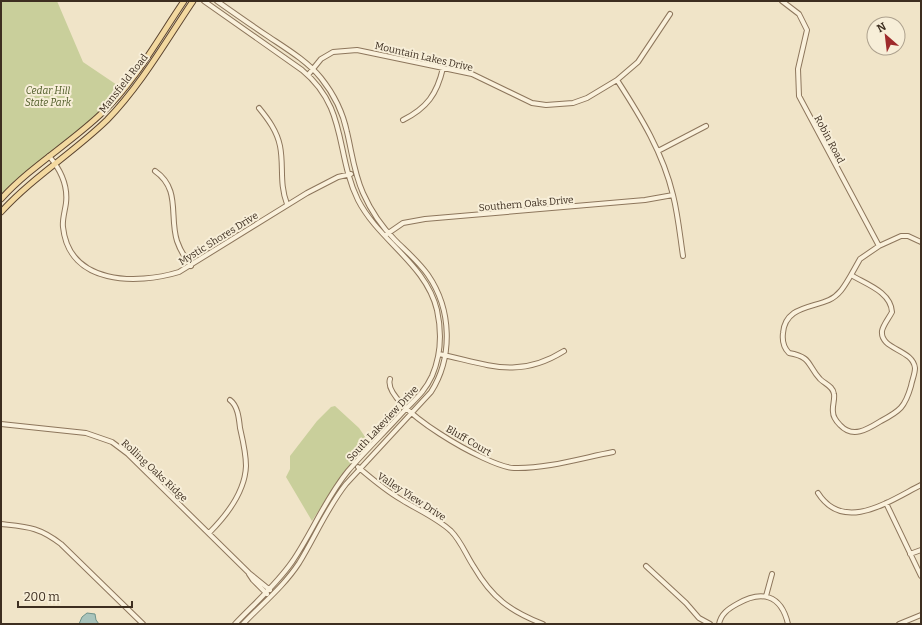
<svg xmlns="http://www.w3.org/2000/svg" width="922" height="625" font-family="Bitter,serif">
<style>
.green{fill:#c9cf9b}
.water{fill:#a9c4bc;stroke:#6f938a}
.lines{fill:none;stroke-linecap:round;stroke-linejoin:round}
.minor-casing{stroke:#8d765c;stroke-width:6}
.major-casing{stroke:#5b4430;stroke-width:7}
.minor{stroke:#faf1dc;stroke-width:4}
.major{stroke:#f3d9a0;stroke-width:5}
.labels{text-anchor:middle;stroke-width:4;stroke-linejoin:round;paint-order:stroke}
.street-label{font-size:10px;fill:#3d2e20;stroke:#f7eed8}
.park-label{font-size:10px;font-style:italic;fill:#4d5a26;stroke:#f7eed8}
</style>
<rect width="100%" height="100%" fill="#f0e4c8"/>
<path class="green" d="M1,1H57L83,62L120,87L98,116L46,155L1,199Z
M335,406L359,428L370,444L335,485L312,521L286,477L290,469V456L317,421L331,407Z"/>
<path class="water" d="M87,613L95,614L96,620L99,624H79L82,617Z"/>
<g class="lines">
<defs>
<path id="minor" d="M204,1L302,70C348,108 335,153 358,200C379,241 426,264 437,310C442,333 441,355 432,376C424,393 415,399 403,412C385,432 365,451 348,471C325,499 312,533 292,562C276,585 254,604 235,624
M217,1C234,13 251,25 269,37C287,49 307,61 321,78C333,93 343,113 347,132C352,153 354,173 363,193C371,211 381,226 395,240C406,251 419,262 428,275C452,310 453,357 431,392L346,484C327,508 315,537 299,563C284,586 262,604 243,624
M782,1L799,14L807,30L798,69L799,96L879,246
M308,75L321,59L333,52L357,50L472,74L532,103L546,105L573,103L587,98L617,80L638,62L670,14
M617,80C641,117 663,153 673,195C678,215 680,236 683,256
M259,108C268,119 277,131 280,146C284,166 279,183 287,204
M403,120C427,108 437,94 443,68
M658,151L706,126
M49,156C60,169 68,186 66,203C65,211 62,220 63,227C69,285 137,285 179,272L307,193L338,177L351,174
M155,171C181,189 169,216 177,241C180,250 185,258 191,266
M387,234L403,223L425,219L645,200L673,195
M851,275C866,284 891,292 892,312C889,318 883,325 882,331C880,350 913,349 915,368C915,374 912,380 911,386C905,407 900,411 881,421C868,429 853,439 840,425C837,422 833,417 833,412C832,406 835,400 834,394C833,386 825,384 820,379C807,365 812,357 789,353C783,347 782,341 783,333C785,307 811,308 829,300C840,295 845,285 851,275Z
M851,275L860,259L879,246L901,236H908L921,242
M439,354C487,364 518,380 564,351
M390,379C381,406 490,468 514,468C546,469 582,458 613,452
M1,424L86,433L112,442L128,454L249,573L270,590
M358,467C372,479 386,491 402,500C418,510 437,518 451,531C461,541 466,555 474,567C492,598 510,611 543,624
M818,493C844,534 891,500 921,485
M886,503L921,576
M1,524C28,527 39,527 61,544L143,624
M209,533C227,515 245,492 246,466C246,453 243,441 240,428C239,419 238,406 230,400
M910,554L921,550
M646,566L686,603L699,618L710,624
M249,574L253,580L267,594
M766,596L772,574
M719,624C721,614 728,609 737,604C761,590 781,594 788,624
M899,624L921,615"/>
<path id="major" d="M1,199C31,166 71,143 103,112C134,83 160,36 184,1
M1,212C33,177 73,153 107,120C141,85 166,41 193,1"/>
</defs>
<use href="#minor" class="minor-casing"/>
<use href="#major" class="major-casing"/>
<use href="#minor" class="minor"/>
<use href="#major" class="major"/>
</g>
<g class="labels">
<g class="street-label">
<text transform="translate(424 56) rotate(13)" y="4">Mountain Lakes Drive</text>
<text transform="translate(123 83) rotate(-52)" y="4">Mansfield Road</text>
<text transform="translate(830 139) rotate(62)" y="4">Robin Road</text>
<text transform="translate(526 203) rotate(-5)" y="4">Southern Oaks Drive</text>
<text transform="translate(218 238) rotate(-32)" y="4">Mystic Shores Drive</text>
<text transform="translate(382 423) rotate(-47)" y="4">South Lakeview Drive</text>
<text transform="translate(469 440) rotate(30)" y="4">Bluff Court</text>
<text transform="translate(155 470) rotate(43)" y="4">Rolling Oaks Ridge</text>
<text transform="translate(412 496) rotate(33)" y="4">Valley View Drive</text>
</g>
<g class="park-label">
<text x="48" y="94">Cedar Hill<tspan x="48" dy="12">State Park</tspan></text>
</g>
</g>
<rect width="922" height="625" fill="none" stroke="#3d2e20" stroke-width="4"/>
<g transform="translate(886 36) rotate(332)"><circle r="19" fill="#f7eed8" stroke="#ada18e"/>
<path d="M0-3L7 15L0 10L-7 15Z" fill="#9e2a2b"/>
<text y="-6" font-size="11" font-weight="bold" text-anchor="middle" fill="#3d2e20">N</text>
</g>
<path d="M18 601v6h114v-6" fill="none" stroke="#3d2e20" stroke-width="2"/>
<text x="24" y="601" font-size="12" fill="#3d2e20" stroke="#f7eed8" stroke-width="3" paint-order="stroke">200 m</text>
</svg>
